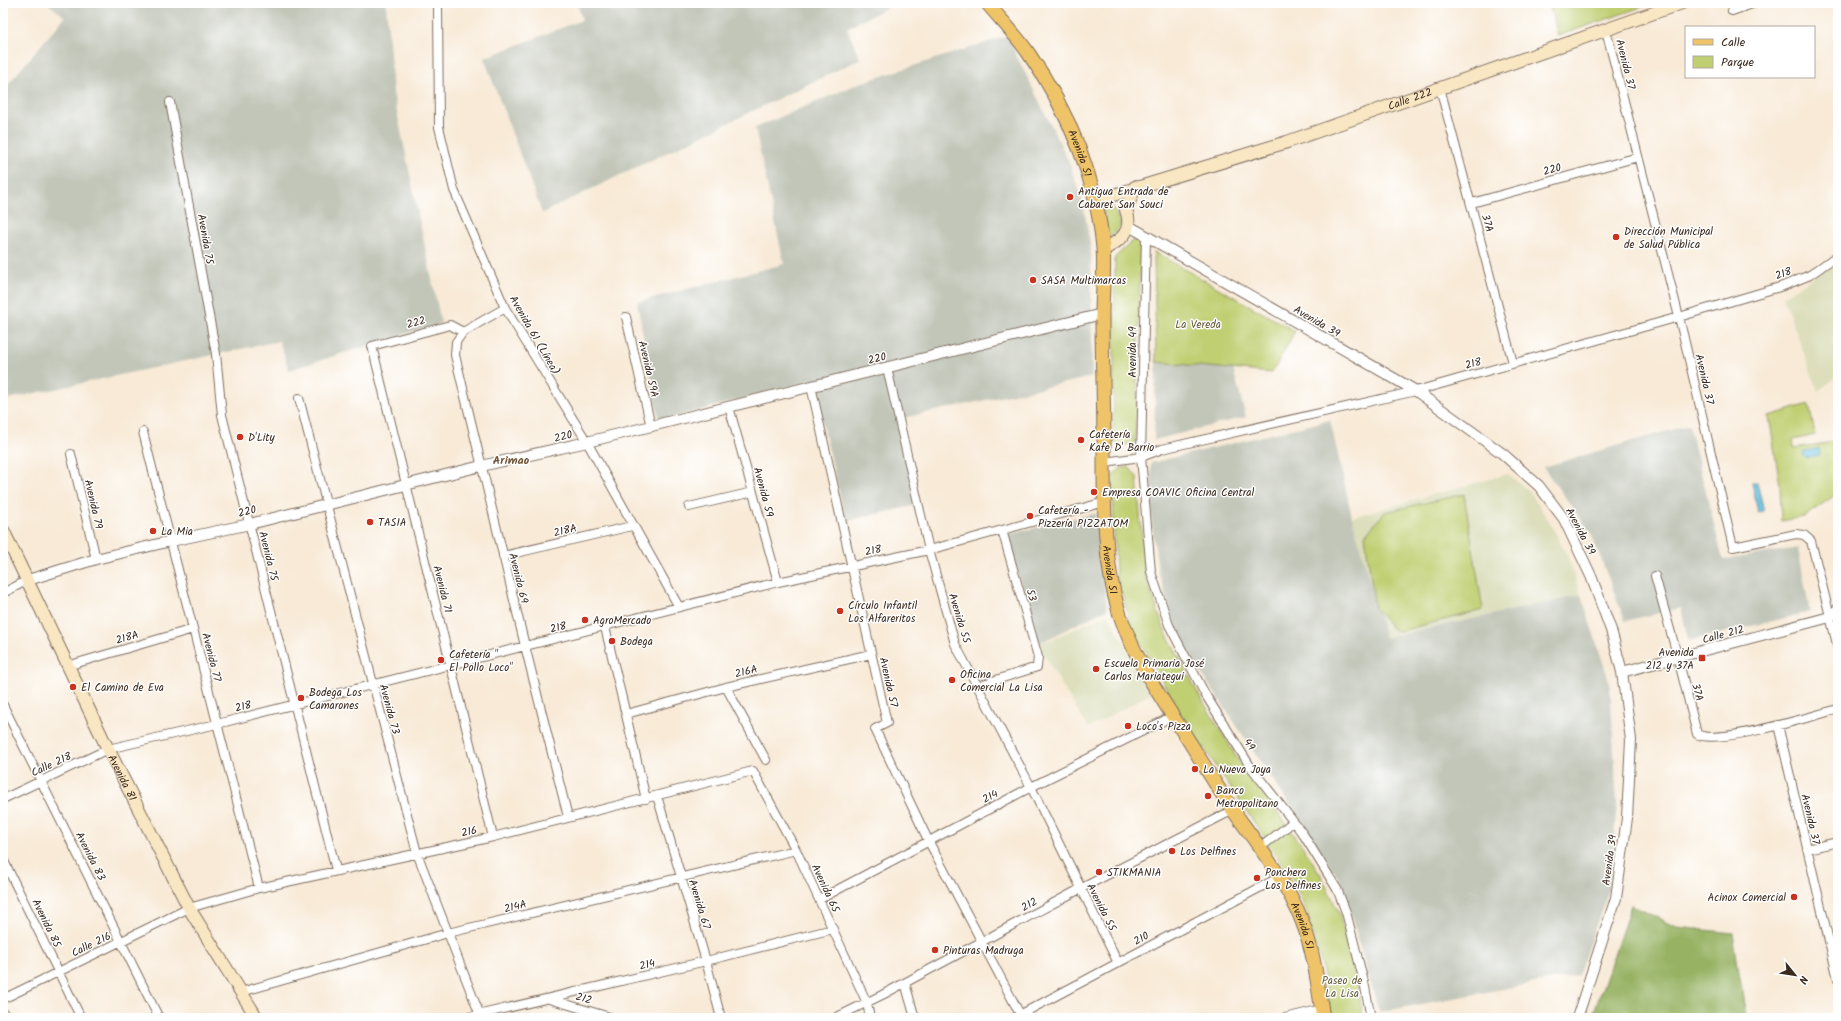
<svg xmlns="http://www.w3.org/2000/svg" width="1841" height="1021" font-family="Kalam,sans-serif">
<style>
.built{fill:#dcdebc}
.industrial{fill:#c2c6b9}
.green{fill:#bfcf71;stroke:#7d7c48}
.forest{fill:#97b263;stroke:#696e40}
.water{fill:#60bdde;stroke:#4e747e}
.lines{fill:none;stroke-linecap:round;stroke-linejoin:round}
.minor-casing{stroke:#7d6d5f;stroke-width:10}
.tertiary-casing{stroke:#7d6d5f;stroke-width:12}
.secondary-casing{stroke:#7d6d5f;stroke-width:14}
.primary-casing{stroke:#7d6d5f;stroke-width:15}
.minor{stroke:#fff;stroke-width:8}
.tertiary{stroke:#fff;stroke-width:10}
.secondary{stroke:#f9e7c3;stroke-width:12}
.primary{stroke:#efc469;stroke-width:13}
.poi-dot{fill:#c8321e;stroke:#fff;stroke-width:1.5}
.labels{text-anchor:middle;stroke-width:3;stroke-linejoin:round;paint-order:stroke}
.street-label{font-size:11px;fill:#3b2a1e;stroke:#fff}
.poi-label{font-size:11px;fill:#3b2a1e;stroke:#fff;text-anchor:start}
.park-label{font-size:11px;fill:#635c37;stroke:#fff}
.neighbourhood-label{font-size:12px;font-weight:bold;fill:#72573a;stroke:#fff}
</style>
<rect width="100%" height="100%" fill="#fff"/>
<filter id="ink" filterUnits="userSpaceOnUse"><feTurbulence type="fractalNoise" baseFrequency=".025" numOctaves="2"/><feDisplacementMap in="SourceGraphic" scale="8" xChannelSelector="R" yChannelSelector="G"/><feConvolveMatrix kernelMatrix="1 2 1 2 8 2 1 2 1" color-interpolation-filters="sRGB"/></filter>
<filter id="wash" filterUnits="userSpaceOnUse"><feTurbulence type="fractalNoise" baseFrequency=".012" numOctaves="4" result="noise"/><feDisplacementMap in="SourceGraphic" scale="16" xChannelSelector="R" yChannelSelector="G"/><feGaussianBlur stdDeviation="0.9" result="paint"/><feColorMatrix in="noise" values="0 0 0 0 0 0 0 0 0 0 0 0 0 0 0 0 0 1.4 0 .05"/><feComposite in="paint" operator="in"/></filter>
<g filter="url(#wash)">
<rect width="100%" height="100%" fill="#f8ead7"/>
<path class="built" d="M1838,261V376L1818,391L1783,297Z
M1508,474L1529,491L1551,524L1568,558L1581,595L1384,638L1352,517Z
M1108,614L1152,693L1088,728L1038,645Z"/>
<path class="industrial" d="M47,3H386L393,93L441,323L289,370L279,341L3,400V90L65,17Z
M577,3H896L847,28L860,59L542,213L484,58L582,20Z
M1007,36L1069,162L1083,203L1091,249L1092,377L898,419L918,505L846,521L812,380L659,421L637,302L784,264L755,128L860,83Z
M1156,362L1233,369L1246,417L1154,440Z
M1330,420L1352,517L1385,638L1581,595L1610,684L1617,803L1609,889L1578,975L1379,1012L1341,881L1206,680L1178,634L1159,575L1152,528L1151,463Z
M1689,425L1723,560L1798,548L1810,612L1688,641L1681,608L1625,621L1591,533L1543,467Z
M1096,513L1107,609L1038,644L1006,535Z"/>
<path class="green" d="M1549,3H1653L1558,36Z
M1106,204L1112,206L1120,222V227L1112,236L1108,235L1102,205Z
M1136,238L1141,240L1135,445L1113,443L1115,257Z
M1154,252L1295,331L1272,373L1156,362Z
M1809,404L1815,435L1793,440L1794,448L1834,442L1838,464V493L1804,517L1781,521L1780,485L1769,416Z
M1129,467L1137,477L1145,575L1164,629L1198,693L1240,763L1301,844L1321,875L1339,913L1357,983L1363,1018H1332L1322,966L1307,913L1293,880L1180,713L1132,627L1116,575L1112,476L1121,468Z
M1464,494L1483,610L1396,632L1375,609L1365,535L1385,512Z"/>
<path class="forest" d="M1631,905L1677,927L1733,933L1746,1018H1592Z"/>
<path class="water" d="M1819,448L1820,455L1806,458L1803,456L1804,451Z
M1757,482L1764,511L1758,513L1752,483Z"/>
</g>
<g filter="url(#ink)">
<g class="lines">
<defs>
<path id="minor" d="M438,3L439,127L454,190L505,308L587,442L679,607
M1732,11L1755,3
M1606,30L1679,317L1733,547L1796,534L1804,535L1811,541L1838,648
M1440,88L1513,363
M170,102L216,354L222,415L336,870
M1472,203L1638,157
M1146,236L1141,457L1151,572L1169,625L1205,694L1250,766L1303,834L1337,889L1346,912L1364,982L1371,1018
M505,308L463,332L456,342L455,355L525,646L568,817
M626,317L651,427
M463,332L450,325L372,346L493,837
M887,368L929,550L955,644L1031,787L1118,963
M811,386L887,723L875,729L929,842L1022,1018
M299,398L417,853L481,1018
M729,407L778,582
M143,432L259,888
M71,454L96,559
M1104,462L1141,457L1162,449L1416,391L1679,317L1783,286L1810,275L1838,255
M689,507L753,492
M503,556L632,526
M1655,576L1678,658L1697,734C1716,746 1812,716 1838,709
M3,593L28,580
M605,627L646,799
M67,666L193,629
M977,686L1037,667L1038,657L1002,530
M726,687L766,760
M3,705L159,1018
M626,714L726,687L871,654
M1778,725L1838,979
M657,796L706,961L721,1018
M3,799L108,749L217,724L778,582L929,550L1105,502
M1261,847L1293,822
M1807,849L1838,842
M3,859L81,1018
M820,899L1031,787L1173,716
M905,983L915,1018
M241,992L448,933L796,850
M3,999L189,908L259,888L493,837L753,771L796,850L867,1003L870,1018
M549,999L613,1018
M3,1012L6,1018
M465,1018L706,961L833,929
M835,1018L882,995L1080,889L1233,810
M1014,1018L1278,878
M1285,1018L1322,1009"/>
<path id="tertiary" d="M1129,226L1416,391L1503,454L1539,486L1564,519L1591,576L1611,630L1622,672L1631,740L1627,818L1616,898L1577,1018
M28,580L96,559L171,541L250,524L481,466L587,442L1102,314
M1622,672L1830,617L1838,609"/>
<g id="secondary">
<path id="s1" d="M1094,201L1287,142L1682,3"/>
<path d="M1103,250C1121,240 1134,232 1126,210L1135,187"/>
<path id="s2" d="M3,530L104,741L189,908L257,1018"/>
</g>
<g id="primary">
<path id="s3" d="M987,3C1001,20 1017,36 1029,54C1068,110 1097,180 1103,248C1105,270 1102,293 1102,315C1102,359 1104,403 1104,448C1104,502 1103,560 1119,612C1134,658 1161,698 1187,738C1203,763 1218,789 1235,813C1258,845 1288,884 1302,921C1314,951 1318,986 1323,1018"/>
</g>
</defs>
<use href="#minor" class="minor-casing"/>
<use href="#tertiary" class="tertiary-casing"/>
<use href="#secondary" class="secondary-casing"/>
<use href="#primary" class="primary-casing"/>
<use href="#minor" class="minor"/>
<use href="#tertiary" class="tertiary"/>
<use href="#secondary" class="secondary"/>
<use href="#primary" class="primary"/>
</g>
</g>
<g class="poi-dot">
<circle cx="1070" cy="197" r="4"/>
<circle cx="1616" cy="237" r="4"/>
<circle cx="1033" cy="280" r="4"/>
<circle cx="240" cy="437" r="4"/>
<circle cx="1081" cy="440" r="4"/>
<circle cx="1094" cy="492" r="4"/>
<circle cx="1030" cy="516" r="4"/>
<circle cx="370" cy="522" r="4"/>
<circle cx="153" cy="531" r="4"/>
<circle cx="840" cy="611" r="4"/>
<circle cx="585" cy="620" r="4"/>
<circle cx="612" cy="641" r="4"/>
<rect x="1698" y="654" width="8" height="8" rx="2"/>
<circle cx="441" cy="660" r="4"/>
<circle cx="1096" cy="669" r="4"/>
<circle cx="952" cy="680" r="4"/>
<circle cx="73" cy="687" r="4"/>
<circle cx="301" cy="698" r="4"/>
<circle cx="1128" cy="726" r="4"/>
<circle cx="1195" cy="769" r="4"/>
<circle cx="1208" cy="796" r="4"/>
<circle cx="1172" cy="851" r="4"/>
<circle cx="1099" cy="872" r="4"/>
<circle cx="1257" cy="878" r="4"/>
<circle cx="1794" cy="897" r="4"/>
<circle cx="935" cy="950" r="4"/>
</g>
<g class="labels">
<g class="street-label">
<text transform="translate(1626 64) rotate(76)" y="4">Avenida 37</text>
<text dy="4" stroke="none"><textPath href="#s1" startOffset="332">Calle 222</textPath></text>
<text dy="4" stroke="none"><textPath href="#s3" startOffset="178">Avenida 51</textPath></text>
<text transform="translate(1552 169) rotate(-15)" y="4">220</text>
<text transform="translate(1488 223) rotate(75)" y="4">37A</text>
<text transform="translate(206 239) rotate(80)" y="4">Avenida 75</text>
<text transform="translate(1783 273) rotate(-20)" y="4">218</text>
<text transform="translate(1317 321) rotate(30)" y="4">Avenida 39</text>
<text transform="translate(416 322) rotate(-15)" y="4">222</text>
<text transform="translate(535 335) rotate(60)" y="4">Avenida 61 (Línea)</text>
<text transform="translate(1132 352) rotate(-90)" y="4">Avenida 49</text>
<text transform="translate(877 358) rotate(-14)" y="4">220</text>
<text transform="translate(1473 363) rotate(-16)" y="4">218</text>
<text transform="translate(649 369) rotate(77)" y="4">Avenida 59A</text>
<text transform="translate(1705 379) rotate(77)" y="4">Avenida 37</text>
<text transform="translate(563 436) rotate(-13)" y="4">220</text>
<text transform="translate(764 492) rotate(75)" y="4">Avenida 59</text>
<text transform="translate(94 504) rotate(77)" y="4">Avenida 79</text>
<text transform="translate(247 511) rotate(-14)" y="4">220</text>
<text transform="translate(565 530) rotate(-13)" y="4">218A</text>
<text transform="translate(1581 531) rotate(62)" y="4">Avenida 39</text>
<text transform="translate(873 550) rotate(-12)" y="4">218</text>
<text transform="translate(269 556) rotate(76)" y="4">Avenida 75</text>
<text dy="4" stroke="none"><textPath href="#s3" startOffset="598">Avenida 51</textPath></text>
<text transform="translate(519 578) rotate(76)" y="4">Avenida 69</text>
<text transform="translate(443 589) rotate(76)" y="4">Avenida 71</text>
<text transform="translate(1032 595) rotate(75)" y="4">53</text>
<text transform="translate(960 618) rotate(73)" y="4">Avenida 55</text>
<text transform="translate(558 627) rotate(-14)" y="4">218</text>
<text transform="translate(1723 634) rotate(-15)" y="4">Calle 212</text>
<text transform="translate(127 637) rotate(-16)" y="4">218A</text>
<text transform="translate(212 657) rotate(76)" y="4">Avenida 77</text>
<text transform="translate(746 671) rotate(-13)" y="4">216A</text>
<text transform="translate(889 682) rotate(77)" y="4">Avenida 57</text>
<text transform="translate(1698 692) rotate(76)" y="4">37A</text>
<text transform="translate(243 706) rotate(-14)" y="4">218</text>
<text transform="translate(390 709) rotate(75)" y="4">Avenida 73</text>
<text transform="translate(1250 744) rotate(58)" y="4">49</text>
<text transform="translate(51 764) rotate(-25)" y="4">Calle 218</text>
<text dy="4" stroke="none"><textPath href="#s2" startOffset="275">Avenida 81</textPath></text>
<text transform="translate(990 796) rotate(-28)" y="4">214</text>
<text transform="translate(1811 819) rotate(77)" y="4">Avenida 37</text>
<text transform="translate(469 831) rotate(-11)" y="4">216</text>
<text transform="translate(91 856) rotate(63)" y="4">Avenida 83</text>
<text transform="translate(1609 860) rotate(-82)" y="4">Avenida 39</text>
<text transform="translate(826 888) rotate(65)" y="4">Avenida 65</text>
<text transform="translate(700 904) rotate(73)" y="4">Avenida 67</text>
<text transform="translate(1029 904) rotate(-29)" y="4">212</text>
<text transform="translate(515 906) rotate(-13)" y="4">214A</text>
<text transform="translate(1102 907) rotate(63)" y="4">Avenida 55</text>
<text transform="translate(47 923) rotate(64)" y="4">Avenida 85</text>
<text dy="4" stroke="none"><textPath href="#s3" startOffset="1006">Avenida 51</textPath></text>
<text transform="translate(1141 938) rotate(-28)" y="4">210</text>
<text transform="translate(91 944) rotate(-26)" y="4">Calle 216</text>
<text transform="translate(647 964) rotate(-13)" y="4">214</text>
<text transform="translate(584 998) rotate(17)" y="4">212</text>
</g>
<g class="poi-label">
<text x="1078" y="195">Antigua Entrada de<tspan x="1078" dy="13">Cabaret San Souci</tspan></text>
<text x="1624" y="235">Dirección Municipal<tspan x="1624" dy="13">de Salud Pública</tspan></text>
<text x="1041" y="284">SASA Multimarcas</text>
<text x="1089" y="438">Cafetería<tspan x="1089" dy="13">Kafe D' Barrio</tspan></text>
<text x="248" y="441">D'Lity</text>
<text x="1102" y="496">Empresa COAVIC Oficina Central</text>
<text x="1038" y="514">Cafetería -<tspan x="1038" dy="13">Pizzería PIZZATOM</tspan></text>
<text x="378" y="526">TASIA</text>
<text x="161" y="535">La Mia</text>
<text x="848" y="609">Círculo Infantil<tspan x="848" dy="13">Los Alfareritos</tspan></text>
<text x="593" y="624">AgroMercado</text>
<text x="620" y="645">Bodega</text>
<text x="1694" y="656" text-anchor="end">Avenida<tspan x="1694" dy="13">212 y 37A</tspan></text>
<text x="449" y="658">Cafetería "<tspan x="449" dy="13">El Pollo Loco"</tspan></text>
<text x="1104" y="667">Escuela Primaria José<tspan x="1104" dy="13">Carlos Mariategui</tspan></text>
<text x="960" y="678">Oficina<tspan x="960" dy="13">Comercial La Lisa</tspan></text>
<text x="81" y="691">El Camino de Eva</text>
<text x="309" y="696">Bodega Los<tspan x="309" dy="13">Camarones</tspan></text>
<text x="1136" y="730">Loco's Pizza</text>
<text x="1203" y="773">La Nueva Joya</text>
<text x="1216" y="794">Banco<tspan x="1216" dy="13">Metropolitano</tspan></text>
<text x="1180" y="855">Los Delfines</text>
<text x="1107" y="876">STIKMANIA</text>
<text x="1265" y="876">Ponchera<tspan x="1265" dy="13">Los Delfines</tspan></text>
<text x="1786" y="901" text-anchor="end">Acinox Comercial</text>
<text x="943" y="954">Pinturas Madruga</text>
</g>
<g class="park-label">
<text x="1198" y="328">La Vereda</text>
<text x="1342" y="984">Paseo de<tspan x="1342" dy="13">La Lisa</tspan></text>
</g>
<g class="neighbourhood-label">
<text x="511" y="464">Arimao</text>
</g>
</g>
<rect width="1841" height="1021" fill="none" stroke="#fff" stroke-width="16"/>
<rect x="1685" y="26" width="130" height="52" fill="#ffffff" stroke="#b1aaa5"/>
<rect x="1693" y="39" width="20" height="6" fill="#efc469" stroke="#b1aaa5"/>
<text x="1721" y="46" font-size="12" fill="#3b2a1e">Calle</text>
<rect x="1693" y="56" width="20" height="12" fill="#bfcf71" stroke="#b1aaa5"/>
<text x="1721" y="66" font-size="12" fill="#3b2a1e">Parque</text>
<g transform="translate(1795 975) rotate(120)" stroke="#ffffff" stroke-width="3" paint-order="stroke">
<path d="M0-3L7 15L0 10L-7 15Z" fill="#3b2a1e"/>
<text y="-6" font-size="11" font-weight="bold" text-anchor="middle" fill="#3b2a1e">N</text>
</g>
</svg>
